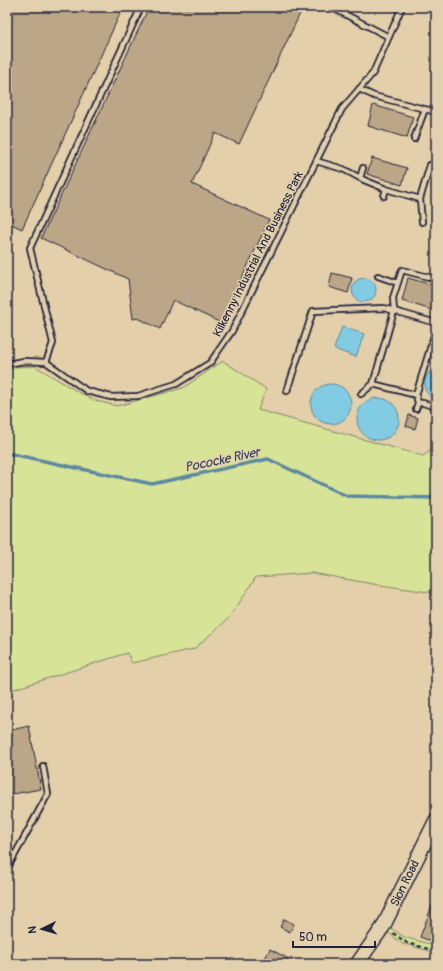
<svg xmlns="http://www.w3.org/2000/svg" width="443" height="971" font-family="Pangolin,sans-serif">
<style>
.green{fill:#d7e497;stroke:#7c8369}
.water{fill:#82cce3;stroke:#5c88a0}
.lines{fill:none;stroke-linecap:round;stroke-linejoin:round}
.stream{stroke:#5c88a0;stroke-width:3.5}
.building{fill:#bba787;stroke:#22223b}
.lane-casing{stroke:#22223b;stroke-width:8}
.secondary-casing{stroke:#22223b;stroke-width:16}
.path{stroke:#22223b;stroke-width:2;stroke-dasharray:4 3;stroke-linecap:butt}
.lane{stroke:#e2d0ae;stroke-width:4.5}
.secondary{stroke:#e2d0ae;stroke-width:13}
.labels{text-anchor:middle;stroke-width:3;stroke-linejoin:round;paint-order:stroke}
.street-label{font-size:12px;fill:#22223b;stroke:#e2d0ae}
.water-label{font-size:13px;font-style:italic;fill:#303c54;stroke:#e2d0ae}
</style>
<rect width="100%" height="100%" fill="#e3cfa9"/>
<filter id="ink" filterUnits="userSpaceOnUse"><feTurbulence type="fractalNoise" baseFrequency=".025" numOctaves="2"/><feDisplacementMap in="SourceGraphic" scale="8" xChannelSelector="R" yChannelSelector="G"/><feConvolveMatrix kernelMatrix="1 2 1 2 8 2 1 2 1" color-interpolation-filters="sRGB"/></filter>
<g filter="url(#ink)">
<path class="green" d="M223,361L266,389L258,410L423,456L436,447V592H429L373,584L312,573L256,577L230,617L194,649L132,663L127,653L11,690L7,689V372L15,367L35,366L78,392L96,401L117,406L183,388Z
M389,927L404,937L436,946V953L405,944L404,945L386,931Z"/>
<path class="water" d="M352 290a12 12 0 1 1 24 0a12 12 0 1 1-24 0Z
M342,327L364,334L356,357L334,349Z
M436,371V400L432,399L425,390V380L429,372Z
M311 404a20 20 0 1 1 40 0a20 20 0 1 1-40 0Z
M357 419a21 21 0 1 1 42 0a21 21 0 1 1-42 0Z"/>
<g class="lines">
<path class="stream" d="M7,453L152,484L268,459L347,496L436,498"/>
</g>
<path class="building" d="M7,7H123L22,229L7,222Z
M149,7H303L239,144L215,133L192,184L269,220L221,323L173,300L160,329L138,318L133,319L128,279L41,238Z
M373,105L413,117L407,138L368,126Z
M372,158L407,168L402,185L367,174Z
M332,273L352,278L348,293L329,287Z
M408,278L436,286V296L432,310L402,301Z
M409,415L418,418L415,429L406,426Z
M29,726L41,789L7,795V731Z
M435,898H436V943L420,937Z
M284,919L294,924L290,932L280,927Z
M270,949L298,964H276L265,958Z"/>
<g class="lines">
<defs>
<path id="lane" d="M331,7L389,37
M359,89L374,96L436,112
M414,139L425,109
M316,161L343,169L364,180L386,189L420,199L430,165
M360,178L363,168
M384,196L386,189
M420,199L422,222
M378,276L398,283
M436,279L402,270L393,298L394,311L373,384L416,395L436,329
M46,362L53,343L30,248L141,7
M7,364L24,361L46,362L87,391L111,397L138,396L176,384L210,363L232,331L342,109L373,73L402,7
M287,391L313,311L384,308L436,323
M361,394L373,384
M416,395L418,403L416,409
M418,403H423L436,407
M7,869L48,794L43,766"/>
<g id="secondary">
<path id="s1" d="M357,964L383,927L436,820"/>
</g>
</defs>
<use href="#lane" class="lane-casing"/>
<use href="#secondary" class="secondary-casing"/>
<path class="path" d="M393,933L407,943L436,951"/>
<use href="#lane" class="lane"/>
<use href="#secondary" class="secondary"/>
</g>
</g>
<g class="labels">
<g class="street-label">
<text transform="translate(258 254) rotate(-63)" y="4">Kilkenny Industrial And Business Park</text>
<text dy="4" stroke="none"><textPath href="#s1" startOffset="94">Sion Road</textPath></text>
</g>
<g class="water-label">
<text transform="translate(222 459) rotate(-12)" y="5">Pococke River</text>
</g>
</g>
<rect width="443" height="971" fill="none" stroke="#e2d0ae" stroke-width="24"/>
<rect x="12" y="12" width="419" height="947" fill="none" stroke="#22223b" stroke-width="1.5" filter="url(#ink)"/>
<g transform="translate(42 929) rotate(265)" stroke="#e2d0ae" stroke-width="3" paint-order="stroke">
<path d="M0-3L7 15L0 10L-7 15Z" fill="#22223b"/>
<text y="-6" font-size="11" font-weight="bold" text-anchor="middle" fill="#22223b">N</text>
</g>
<path d="M293 941v6h82v-6" fill="none" stroke="#22223b" stroke-width="2"/>
<text x="299" y="941" font-size="12" fill="#22223b" stroke="#e2d0ae" stroke-width="3" paint-order="stroke">50 m</text>
</svg>
